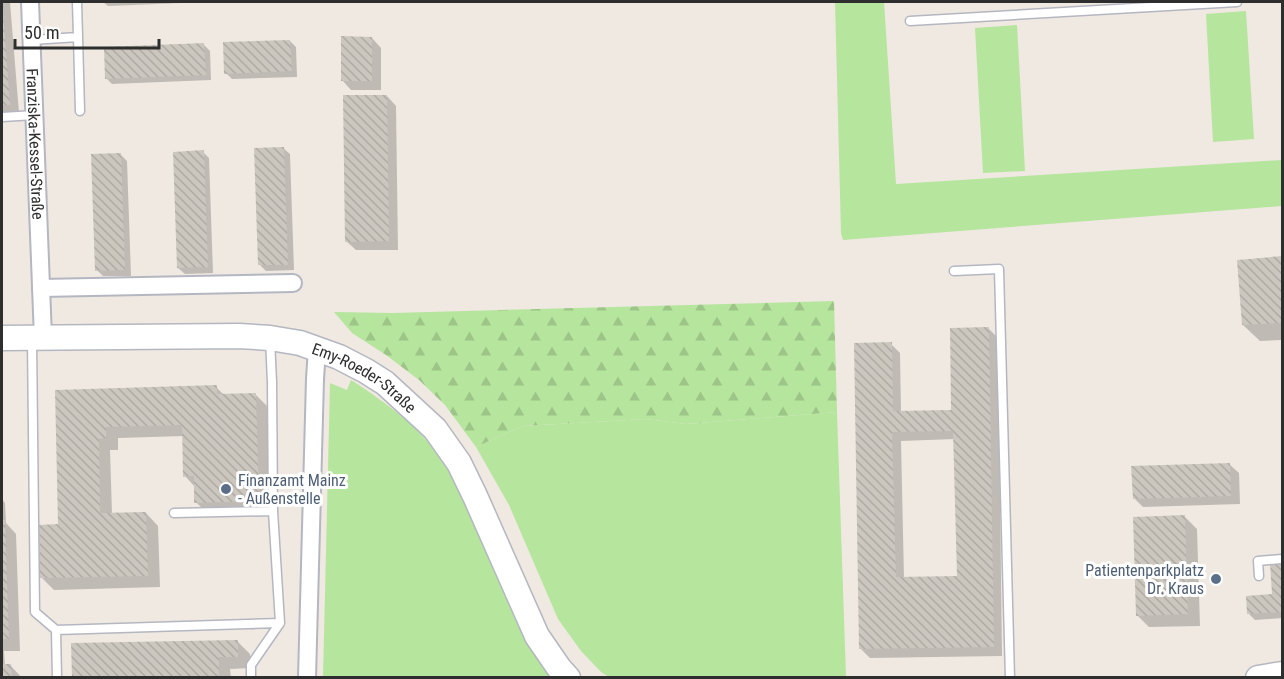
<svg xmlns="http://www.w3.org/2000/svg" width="1284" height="679" font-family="'Roboto Condensed',sans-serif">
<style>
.grass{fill:#b6e59e}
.forest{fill:url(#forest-firs)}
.shadow{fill:#0003;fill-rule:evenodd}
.building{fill:url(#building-back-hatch);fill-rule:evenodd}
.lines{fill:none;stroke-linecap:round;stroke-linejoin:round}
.lane-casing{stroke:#b4b7c1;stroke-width:11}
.street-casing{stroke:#b4b7c1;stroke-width:20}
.secondary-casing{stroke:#b4b7c1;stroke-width:27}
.lane{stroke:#fff;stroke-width:8}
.street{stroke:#fff;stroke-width:16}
.secondary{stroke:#fff;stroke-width:24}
.service-dot{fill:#5c6f8a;stroke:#fff;stroke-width:2}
.labels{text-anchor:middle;stroke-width:6;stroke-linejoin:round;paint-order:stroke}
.street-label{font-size:16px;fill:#2e2e2e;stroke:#fff}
.service-label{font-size:16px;fill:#4e5e75;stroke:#fff;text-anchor:start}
</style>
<defs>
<pattern id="forest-firs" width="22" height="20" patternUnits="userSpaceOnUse" patternTransform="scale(1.5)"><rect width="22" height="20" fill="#b6e59e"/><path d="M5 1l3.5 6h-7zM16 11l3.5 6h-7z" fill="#9dc588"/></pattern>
<pattern id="building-back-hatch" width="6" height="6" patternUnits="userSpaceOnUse" patternTransform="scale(1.5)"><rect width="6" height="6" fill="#cbc7bf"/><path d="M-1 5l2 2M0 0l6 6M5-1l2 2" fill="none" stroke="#afaba4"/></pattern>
</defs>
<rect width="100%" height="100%" fill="#efe9e1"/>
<path class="grass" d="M835,2H884L896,184L1282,160V206L843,240L841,233Z
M1246,11L1254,139L1213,142L1206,14Z
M1017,25L1025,171L983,173L975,28Z
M351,380C387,403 422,429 446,465C461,490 472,517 484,543C499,580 514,617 533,651C538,660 545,669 551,677L323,678L330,383L347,390Z
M837,412L846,677H609L601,672L581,651L558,619L509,505L476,447L523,426L646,419L686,424Z"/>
<path class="forest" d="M834,301L837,412L686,424L646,419L523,426L476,447L445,405L419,380L386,355L352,333L334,312L393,313Z"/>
<path class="shadow" d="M2,2H10L19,113L2,115Z
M103,2H206L108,6Z
M372,38L381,48V90H351L342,80Z
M290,41L296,47L297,77L232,79L226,73Z
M204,45L210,51L211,80L112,84L106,78Z
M387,96L396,106L398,250H356L346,241Z
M283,148L290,154L294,270L266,271L260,265Z
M203,152L209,158L213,273L185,274L178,268Z
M121,155L127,161L131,276H103L97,270Z
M1282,258V340L1260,341L1243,325L1239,261Z
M989,329L998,338L1002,656L870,658L860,648L891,344L900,353L901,412H953ZM955,439L959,578L904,579L901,441Z
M216,387L224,395L255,394L267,406L270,513L208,514L196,502L195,487L185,476L184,436L118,438V450H110L112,514L146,513L158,526L160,587L54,590L42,578L60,526L56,391Z
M1229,464L1239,473L1240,504L1143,507L1134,498Z
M2,499L5,503L6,523L16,534L20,651H4L5,666H11L22,678H2Z
M1185,517L1197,529L1200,626L1149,627L1137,615Z
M1282,564V618L1255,620L1249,614L1274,596L1272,565Z
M238,642L250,654V668L230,669L231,678H73Z"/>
<path class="building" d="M2,11H3L10,105H2Z
M341,36L372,37V81H341Z
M290,40L292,71L224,74L223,42Z
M204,43L206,75L105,79L104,47Z
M343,95H387L389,241L345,242Z
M284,147L288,265H258L254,148Z
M204,150L208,267L177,268L173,152Z
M121,153L125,270L95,271L91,154Z
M1282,256V323L1242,325L1237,260Z
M989,327L994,647L859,649L854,343L892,342L893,411L951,410L950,328ZM953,431L957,576L896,577L892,432Z
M217,385V394L256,393L259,501L194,503V476L183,477L182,425L106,427V438L99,439L100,513L146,512L148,576L40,578L39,525L58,524L55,390Z
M1230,463L1231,496L1133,499L1131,466Z
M1185,515L1188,614L1136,616L1133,517Z
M2,520H5L9,639H2Z
M1282,563V612L1247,614L1246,596L1272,594L1270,564Z
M238,640V657H219V678H72L71,643Z
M2,664H11L12,678H2Z"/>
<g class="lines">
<defs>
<path id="lane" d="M910,21L1237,2
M78,37L80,111
M32,40L78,37L77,2
M2,117L35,115
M954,271L999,269L1010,678
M32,340L35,612L56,630L57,678
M174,513L273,511
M1259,576L1258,561L1282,559
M56,630L280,623
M251,678V665L280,623L273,511L272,382L270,339"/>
<g id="street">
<path id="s1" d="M30,2L43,338"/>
<path d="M41,288L293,283"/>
<path d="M307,678L315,379L317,348"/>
</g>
<g id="secondary">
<path id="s2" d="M2,338L239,336L270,338L300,343L339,357L366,371L385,383L435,429L459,463L475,496L537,636L559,668L568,678"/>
<path d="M1258,678L1282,674"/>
</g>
</defs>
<use href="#lane" class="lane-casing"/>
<use href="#street" class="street-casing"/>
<use href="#secondary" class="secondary-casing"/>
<use href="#lane" class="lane"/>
<use href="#street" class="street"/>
<use href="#secondary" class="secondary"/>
</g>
<g class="service-dot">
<circle cx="226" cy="489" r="6"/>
<circle cx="1216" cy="579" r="6"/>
</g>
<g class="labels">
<g class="street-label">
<text dy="6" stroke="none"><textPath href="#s1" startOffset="142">Franziska-Kessel-Straße</textPath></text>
<text dy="6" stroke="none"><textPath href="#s2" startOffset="372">Emy-Roeder-Straße</textPath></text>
</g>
<g class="service-label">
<text x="238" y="486">Finanzamt Mainz<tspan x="238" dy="18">- Außenstelle</tspan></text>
<text x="1204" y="576" text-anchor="end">Patientenparkplatz<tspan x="1204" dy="18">Dr. Kraus</tspan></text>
</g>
</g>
<rect width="1284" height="679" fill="none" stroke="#2e2e2e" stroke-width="6"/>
<path d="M15 39v9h144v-9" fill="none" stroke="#2e2e2e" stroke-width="3"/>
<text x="24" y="39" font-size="18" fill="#2e2e2e" stroke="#ffffff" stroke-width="4.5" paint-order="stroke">50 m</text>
</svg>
